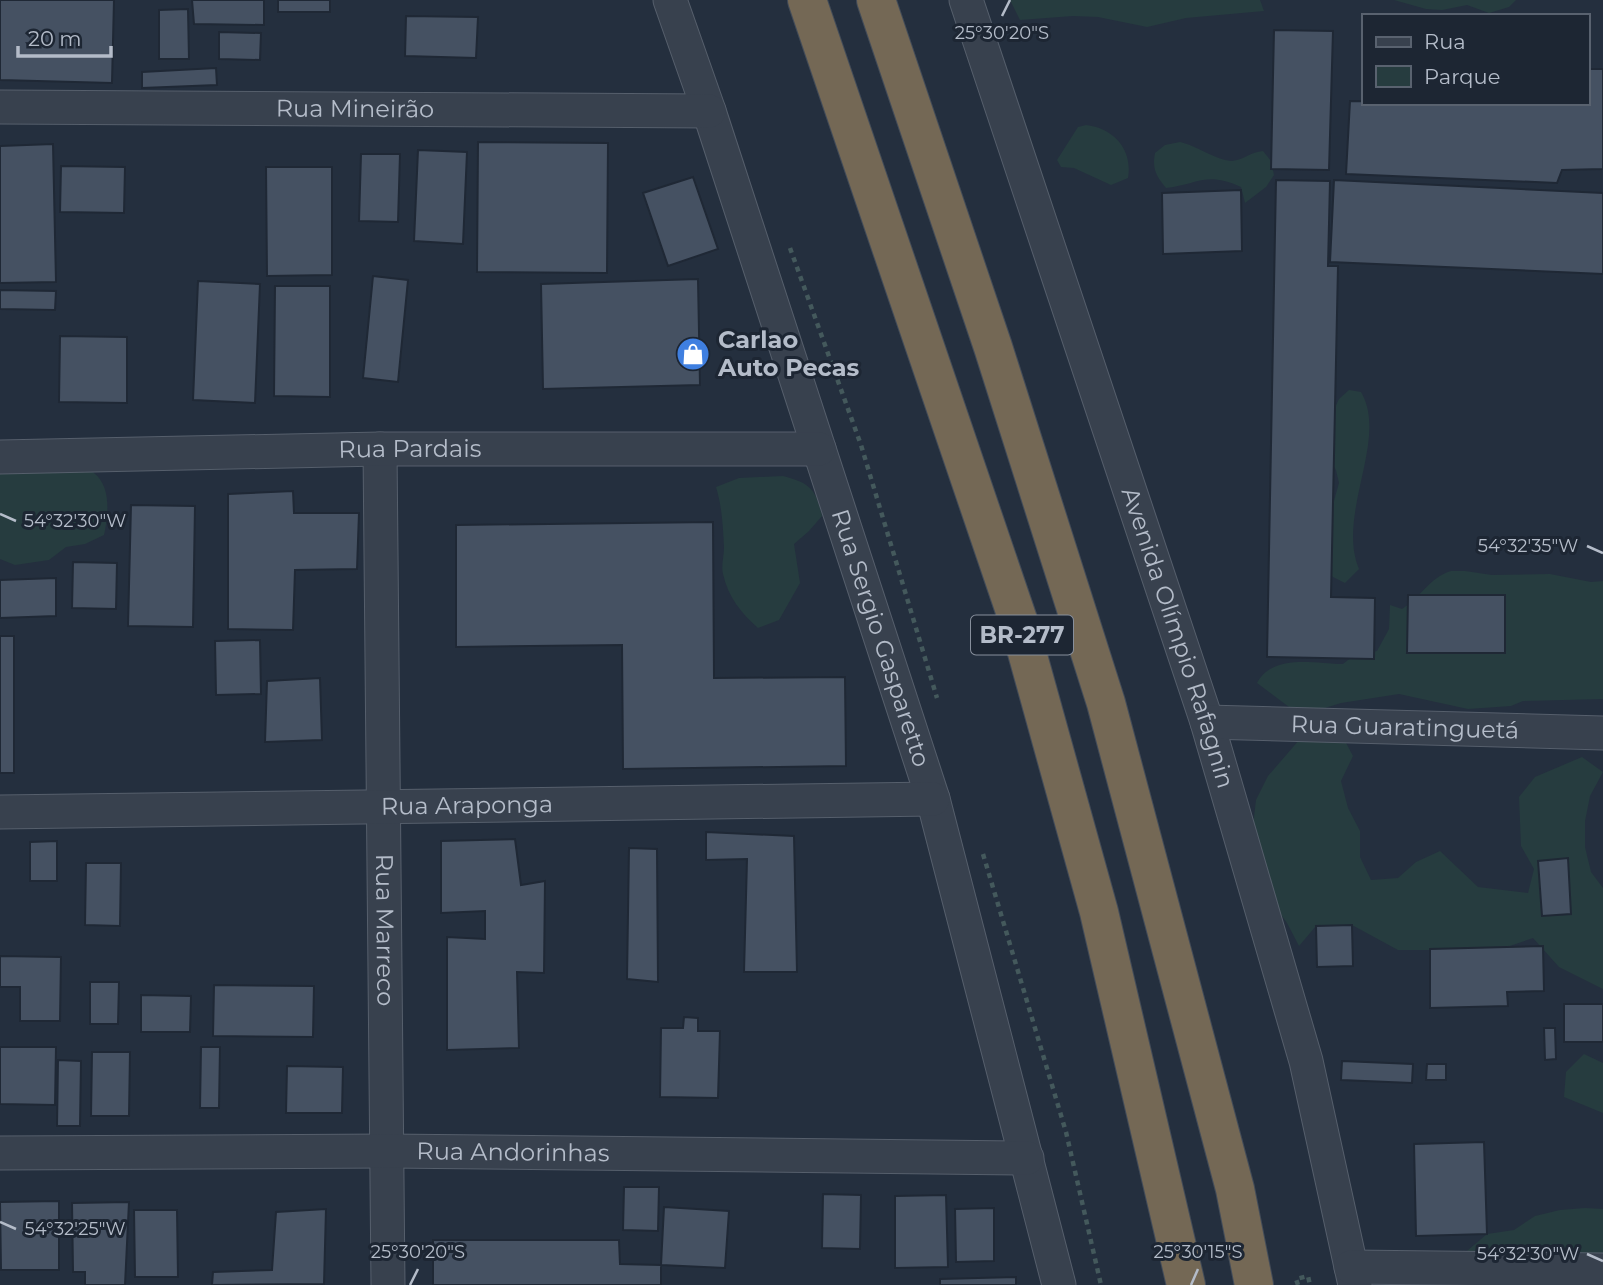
<svg xmlns="http://www.w3.org/2000/svg" width="1603" height="1285" font-family="Montserrat,sans-serif">
<style>
.green{fill:#263c3f}
.building{fill:#455162;stroke:#1f2835;stroke-width:2}
.lines{fill:none;stroke-linecap:round;stroke-linejoin:round}
.minor-casing{stroke:#565f6c;stroke-width:35}
.highway-casing{stroke:#434c59;stroke-width:40}
.path{stroke:#44595c;stroke-width:4.5;stroke-dasharray:5 5;stroke-linecap:butt}
.minor{stroke:#38414e;stroke-width:33}
.highway{stroke:#746855;stroke-width:38}
.ticks{fill:none;stroke:#b4bcc9;stroke-width:2.5}
.labels{text-anchor:middle;stroke-width:6;stroke-linejoin:round;paint-order:stroke}
.shield{fill:#1d2633;stroke:#878f9c;stroke-width:2}
.shield-label{font-size:23px;font-weight:bold;fill:#b4bcc9}
.street-label{font-size:24px;fill:#b4bcc9;stroke:#1d2633}
.poi-label{font-size:24px;font-weight:bold;fill:#b4bcc9;stroke:#1d2633;text-anchor:start}
.ticks-label{font-size:18px;text-anchor:middle;fill:#b4bcc9;stroke:#1d2633;stroke-width:6;stroke-linejoin:round;paint-order:stroke}
</style>
<rect width="100%" height="100%" fill="#242f3e"/>
<path class="green" d="M1010,0H1260L1264,11L1186,18L1147,27L1098,17L1073,16L1020,20Z
M1394,0H1516L1509,7L1489,13L1467,5L1442,10L1426,9Z
M1086,125C1114,128 1133,150 1128,178L1111,185L1074,168L1061,167L1057,160L1078,127Z
M1180,142C1195,145 1218,161 1232,161C1243,160 1251,152 1263,151L1271,161L1274,175L1266,187L1245,203L1241,187C1206,171 1199,184 1166,188C1156,176 1152,169 1155,153L1165,145Z
M1349,390L1361,392C1389,439 1336,514 1359,569L1345,583L1333,577L1324,569L1332,508L1339,483L1336,470L1329,459L1328,422L1339,399Z
M79,465C84,467 90,470 94,473C112,487 108,517 104,535L85,544L66,547L49,560L15,565L0,559V471Z
M783,476C810,483 816,489 822,516L809,531L794,544L800,583L779,620L758,628C742,614 728,597 723,574C721,566 724,556 724,547C723,526 722,507 716,487L739,478Z
M1451,571H1465L1492,575L1550,574L1591,582L1603,581V699L1523,701L1511,706L1468,709L1399,694L1341,703L1315,711H1302L1289,707L1257,683C1273,653 1315,664 1343,664L1353,656L1377,651L1389,629L1390,605L1402,609C1420,598 1430,577 1451,571Z
M1300,739L1345,741L1353,756L1341,781L1348,808L1360,831V857L1371,880L1398,878L1416,862L1440,851L1478,887L1528,893L1534,869L1521,846L1519,797L1535,777L1582,757L1603,772L1590,796L1585,821V847L1591,872L1603,888V989L1559,967L1533,938L1507,947L1481,950H1398L1352,925L1316,926L1299,946L1287,923L1272,902L1253,826L1256,800L1268,776Z
M1584,1054L1603,1063V1113L1564,1097L1566,1072Z
M1585,1208L1603,1209V1272L1583,1285H1398L1400,1273L1448,1267L1487,1234L1514,1230L1535,1216L1560,1210Z"/>
<path class="building" d="M0,0H114L112,83L0,80Z
M192,0H264V25L194,24Z
M278,0H330V12H278Z
M188,9L189,59H159V10Z
M406,16L478,17L476,58L405,56Z
M1274,30L1333,31L1329,170L1271,169Z
M219,32L261,33L260,60L219,59Z
M216,68L217,85L142,88V72Z
M1587,69H1603V169L1562,170L1557,183L1346,174L1350,101L1587,103Z
M478,142L608,143L607,273L477,272Z
M53,144L56,282L0,283V146Z
M418,150L467,152L463,244L414,241Z
M361,154H400L398,222L359,221Z
M61,166L125,167L124,213L60,212Z
M266,167H332V275L267,276Z
M693,177L718,249L668,266L643,193Z
M1276,180L1330,181L1328,266H1338L1331,597L1375,598L1374,659L1267,657Z
M1334,180L1603,193V274L1330,262Z
M1241,190L1242,251L1163,254L1162,193Z
M373,276L408,280L398,382L363,378Z
M698,279L700,385L543,389L541,284Z
M198,281L260,284L255,403L193,400Z
M275,286H330V397L274,396Z
M0,290L56,291L55,310L0,309Z
M60,336L127,337V403L59,402Z
M293,491L294,513H359L357,569L295,570L293,630L228,629V494Z
M131,505L195,506L193,627L128,626Z
M713,522L714,678L845,677L846,766L623,769L622,645L456,647V525Z
M73,562L117,563L116,609L72,608Z
M56,578V616L0,618V580Z
M1408,595H1505V653H1407Z
M0,636H14V773H0Z
M260,640L261,694L216,695L215,641Z
M320,678L322,740L265,742L267,681Z
M706,832L794,836L797,972H744L747,859L706,860Z
M515,839L521,885L545,881L544,973L517,972L519,1048L447,1050V937L485,939V911L441,913V841Z
M57,841V881H30V842Z
M629,848L657,849L658,982L627,979Z
M1568,858L1571,914L1542,916L1538,861Z
M86,863H121L120,926L85,925Z
M1352,925L1353,966L1317,967L1316,926Z
M1543,946L1544,991L1507,992L1508,1006L1430,1008V949Z
M0,956L61,957L60,1021H20V987H0Z
M90,982H119L118,1024H90Z
M214,985L314,986L313,1037L213,1036Z
M141,995L191,996L190,1032H141Z
M1564,1004H1603V1042H1564Z
M684,1017L698,1018V1031H720L718,1098L660,1097L661,1028H683Z
M1544,1028H1555L1556,1059L1545,1060Z
M0,1047H56L55,1105L0,1104Z
M201,1047H220L219,1108H200Z
M92,1052H130L129,1116H91Z
M58,1060L81,1061L80,1126H57Z
M1342,1061L1413,1064L1412,1083L1341,1080Z
M1427,1064H1446V1080H1426Z
M287,1066L343,1067L342,1113H286Z
M1484,1142L1487,1234L1416,1236L1414,1144Z
M624,1187H659L658,1231L623,1230Z
M823,1194L861,1195L860,1249L822,1248Z
M946,1195L948,1267L895,1268V1196Z
M59,1201V1270H1L0,1202Z
M129,1202L125,1285H85V1272H73L72,1203Z
M664,1207L729,1211L725,1268L661,1265Z
M994,1208V1261L956,1262L955,1209Z
M326,1209L324,1284L212,1285L213,1272L272,1270L276,1212Z
M134,1210H177L178,1277H135Z
M433,1240H619L620,1264L661,1265V1285H433Z
M1016,1277V1285H940V1279Z"/>
<g class="lines">
<defs>
<g id="minor">
<path id="s1" d="M670,0L709,111L933,799L1059,1285"/>
<path id="s2" d="M966,0L1207,722L1306,1061L1355,1285"/>
<path id="s3" d="M0,107L709,111"/>
<path id="s4" d="M380,449L388,1285"/>
<path id="s5" d="M0,457L380,449H819"/>
<path id="s6" d="M1207,722L1603,733"/>
<path id="s7" d="M0,812L933,799"/>
<path id="s8" d="M0,1153L388,1151L1027,1158"/>
<path d="M1351,1267L1603,1270"/>
</g>
<path id="highway" d="M807,0L1018,620L1099,912L1186,1285
M876,0L993,347L1106,703L1235,1189L1254,1285"/>
</defs>
<use href="#minor" class="minor-casing"/>
<use href="#highway" class="highway-casing"/>
<path class="path" d="M790,248L861,445L937,698
M983,854L1066,1132L1101,1285
M1298,1285L1296,1279L1308,1276L1310,1285"/>
<use href="#minor" class="minor"/>
<use href="#highway" class="highway"/>
</g>
<path class="ticks" d="M1002,16L1010,0M0,514L16,521M1587,546L1603,553M0,1222L16,1229M1587,1254L1603,1261M410,1285L418,1269M1191,1285L1198,1269"/>
<defs>
<symbol id="shop-disc" viewBox="-11 -11 22 22"><circle r="9.5" fill="#3f7fe0" stroke="#1d2633"/><path d="M-5-2.5h2.3a2.7 3.5 0 0 1 5.4 0H5L5.5 6h-11ZM-1.5-2.5h3a1.5 2.3 0 0 0-3 0Z" fill="#fff"/></symbol>
</defs>
<g fill-rule="evenodd">
<use href="#shop-disc" x="674" y="335" width="38" height="38"/>
</g>
<g class="labels">
<rect class="shield" x="971" y="615.5" width="102" height="39" rx="5"/>
<g class="shield-label">
<text x="1022" y="643">BR-277</text>
</g>
<g class="street-label">
<text dy="8" stroke="none"><textPath href="#s3" startOffset="355">Rua Mineirão</textPath></text>
<text dy="8" stroke="none"><textPath href="#s5" startOffset="410">Rua Pardais</textPath></text>
<text dy="8" stroke="none"><textPath href="#s1" startOffset="672">Rua Sergio Gasparetto</textPath></text>
<text dy="8" stroke="none"><textPath href="#s2" startOffset="672">Avenida Olímpio Rafagnin</textPath></text>
<text dy="8" stroke="none"><textPath href="#s6" startOffset="198">Rua Guaratinguetá</textPath></text>
<text dy="8" stroke="none"><textPath href="#s7" startOffset="467">Rua Araponga</textPath></text>
<text dy="8" stroke="none"><textPath href="#s4" startOffset="481">Rua Marreco</textPath></text>
<text dy="8" stroke="none"><textPath href="#s8" startOffset="513">Rua Andorinhas</textPath></text>
</g>
<g class="poi-label">
<text x="718" y="348">Carlao<tspan x="718" dy="28">Auto Pecas</tspan></text>
</g>
</g>
<g class="ticks-label">
<text x="1002" y="39">25°30'20"S</text>
<text x="75" y="527">54°32'30"W</text>
<text x="1528" y="552">54°32'35"W</text>
<text x="75" y="1235">54°32'25"W</text>
<text x="418" y="1258">25°30'20"S</text>
<text x="1198" y="1258">25°30'15"S</text>
<text x="1528" y="1260">54°32'30"W</text>
</g>
<rect x="1362" y="14" width="228" height="91" fill="#1d2633" stroke="#59626f" stroke-width="2"/>
<rect x="1376" y="37" width="35" height="10" fill="#38414e" stroke="#59626f" stroke-width="2"/>
<text x="1424" y="49" font-size="21" fill="#b4bcc9">Rua</text>
<rect x="1376" y="66" width="35" height="21" fill="#263c3f" stroke="#59626f" stroke-width="2"/>
<text x="1424" y="84" font-size="21" fill="#b4bcc9">Parque</text>
<path d="M18 46v10h93v-10" fill="none" stroke="#b4bcc9" stroke-width="3.5"/>
<text x="28" y="46" font-size="21" fill="#b4bcc9" stroke="#1d2633" stroke-width="5" paint-order="stroke">20 m</text>
</svg>
